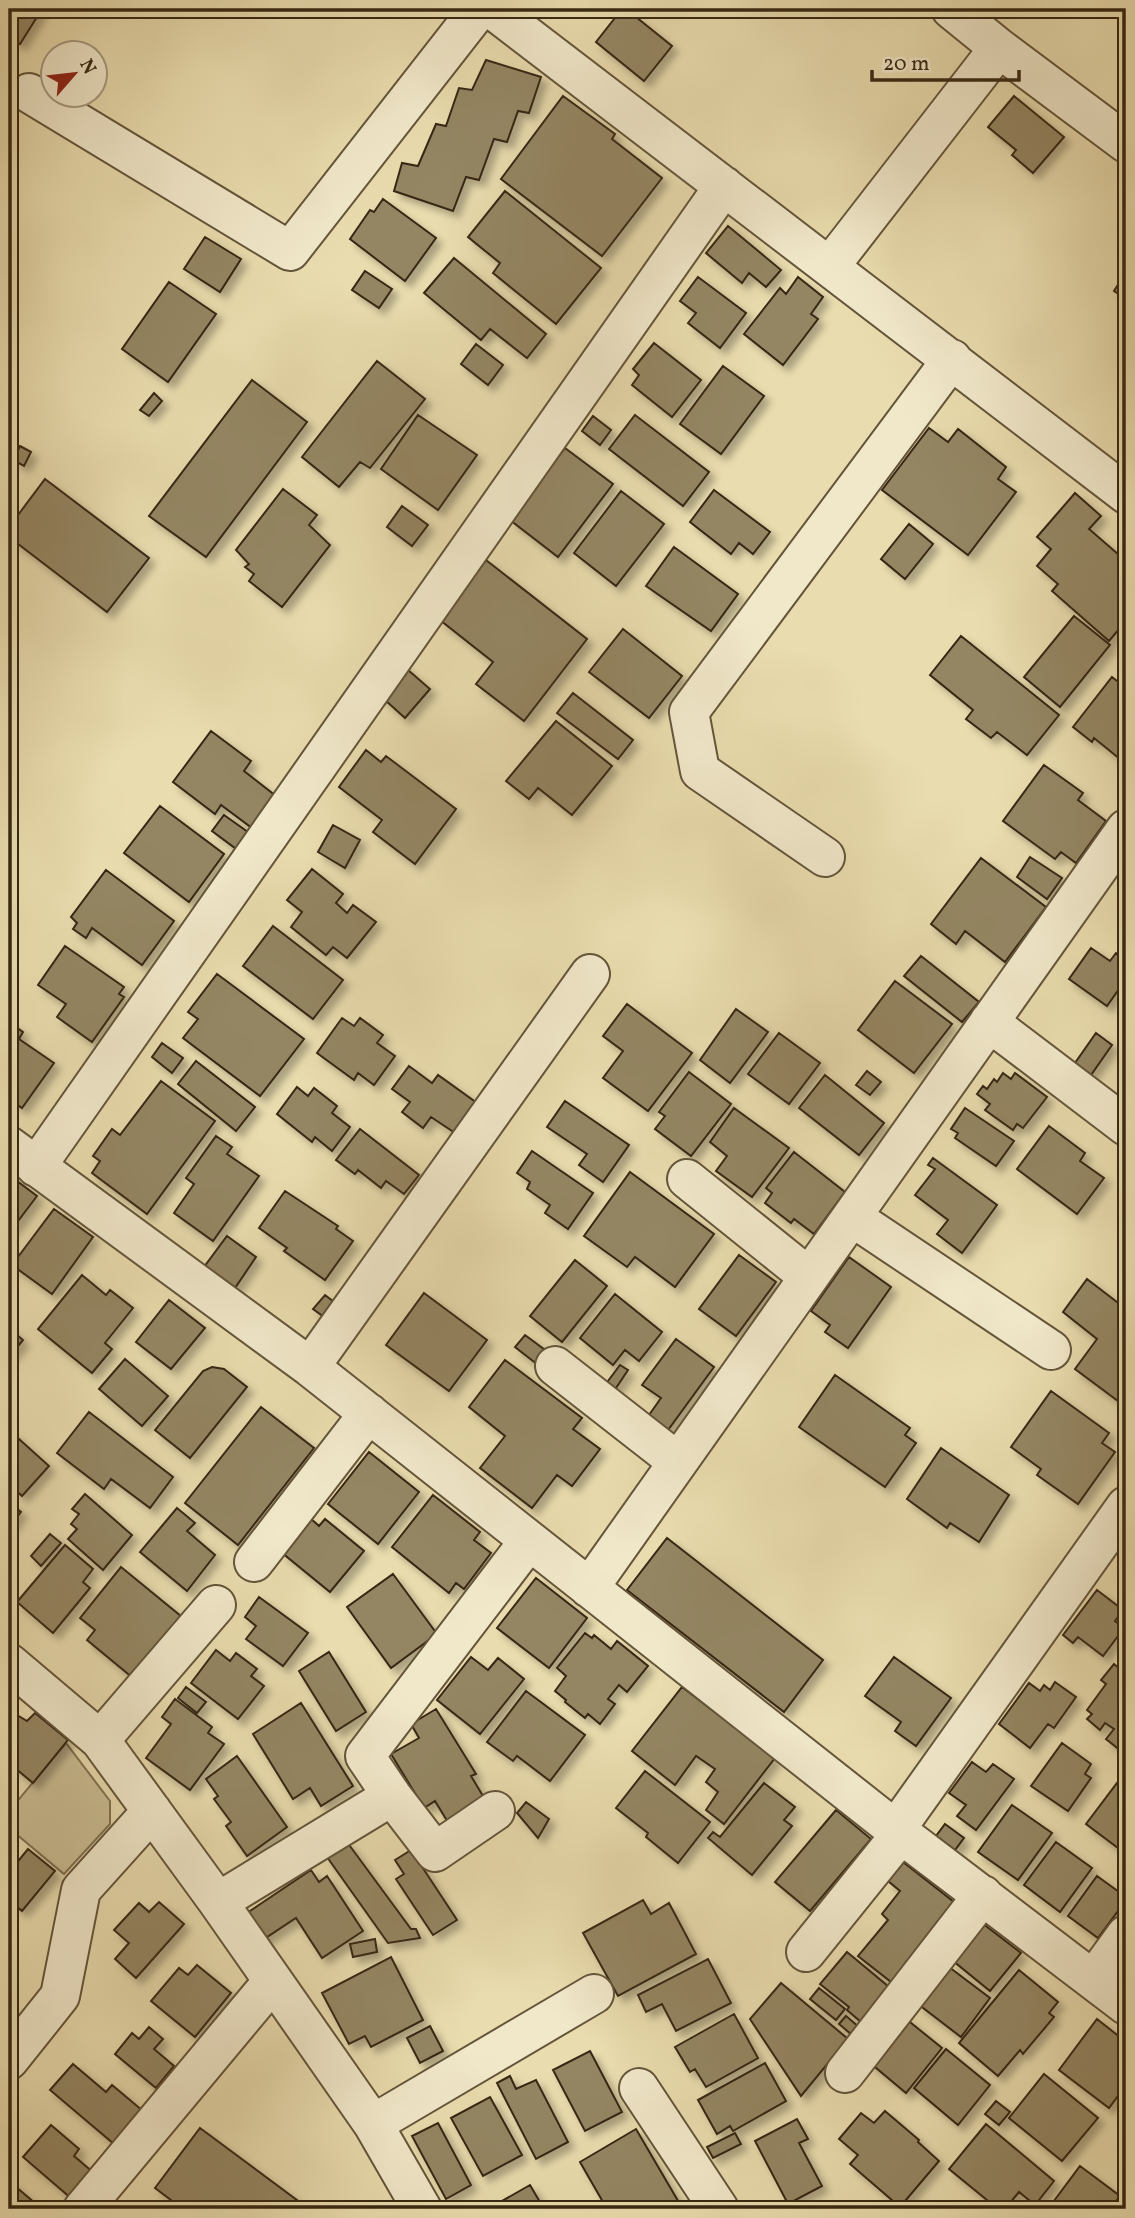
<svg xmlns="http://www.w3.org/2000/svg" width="1135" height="2218" font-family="Vollkorn,serif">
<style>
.green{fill:#cbbd94;stroke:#817254;stroke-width:2}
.building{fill:#948664;stroke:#372813;stroke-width:2;filter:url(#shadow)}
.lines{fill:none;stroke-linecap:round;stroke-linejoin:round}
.street-casing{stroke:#64553a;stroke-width:42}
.street{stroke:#f1e8ca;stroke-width:38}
</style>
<defs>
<filter id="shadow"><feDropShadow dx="6" dy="6" stdDeviation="3.5" flood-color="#0004"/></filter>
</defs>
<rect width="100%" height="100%" fill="#e9dcae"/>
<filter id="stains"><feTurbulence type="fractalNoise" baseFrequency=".00286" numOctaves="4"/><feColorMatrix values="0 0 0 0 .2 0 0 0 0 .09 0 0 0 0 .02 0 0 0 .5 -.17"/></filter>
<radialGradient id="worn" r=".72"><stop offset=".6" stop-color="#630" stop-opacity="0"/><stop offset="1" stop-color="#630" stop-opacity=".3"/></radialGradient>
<path class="green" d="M66,1743L110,1801V1824L64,1874L9,1828V1811Z"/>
<path class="building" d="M9,9H42L20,44L9,37Z
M622,9H626L672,46L644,81L596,42Z
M486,60L541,77L529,113L518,111L507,142L494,139L479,180L466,177L453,211L394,191L402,163L418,166L436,124L446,126L459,88L472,90Z
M563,96L615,134L612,139L662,178L602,256L501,179Z
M1014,96L1064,137L1033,173L1012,155L1016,150L988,127Z
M505,191L601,268L556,324L493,273L500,263L468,237Z
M383,199L436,238L405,281L350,239L370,210L374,212Z
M728,226L781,270L766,287L749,273L742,283L706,253Z
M205,237L241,259L220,292L184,269Z
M454,258L546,334L527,358L490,329L481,340L424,293Z
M365,271L392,289L379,308L352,290Z
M1126,272V299L1114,291Z
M698,277L746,313L720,348L688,323L696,313L680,301Z
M798,277L823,297L811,314L818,319L783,365L744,334L780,288L786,294Z
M169,282L216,314L168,382L122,349Z
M654,343L701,380L672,417L632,385L639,375L633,369Z
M476,344L503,365L488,385L461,364Z
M377,361L425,399L370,468L360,462L339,487L302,457Z
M723,366L764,396L721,454L680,424Z
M252,380L307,422L206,557L149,516Z
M154,393L162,401L149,416L140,410Z
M418,415L477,455L438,510L381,469Z
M635,415L709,472L683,506L609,449Z
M593,416L611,430L600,445L582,431Z
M929,428L948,442L958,429L1006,467L998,479L1016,492L968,555L882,490Z
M20,446L31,452L24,466L13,460Z
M565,448L613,484L558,557L510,520Z
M45,479L149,558L107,612L9,537V527Z
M283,489L317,515L309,525L330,545L282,607L249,581L254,574L245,567L249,564L236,550Z
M714,490L770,532L753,554L739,543L731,554L690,522Z
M621,491L664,524L616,586L574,553Z
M1075,493L1101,516L1089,529L1126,561V621L1109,641L1052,591L1058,584L1037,566L1051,549L1037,537Z
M402,506L428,525L412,546L387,527Z
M909,524L933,544L905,579L881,559Z
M674,547L738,594L711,631L646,586Z
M486,560L587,639L524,721L476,684L493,662L440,620Z
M1074,616L1110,645L1060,707L1024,677Z
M623,629L682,676L649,718L589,672Z
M961,636L1059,715L1027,755L997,732L991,738L966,719L973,710L930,675Z
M400,663L430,689L405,718L375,691Z
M1112,677L1126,688V764L1094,738L1092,742L1073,727Z
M573,693L633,740L618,759L557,713Z
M556,721L612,766L572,815L538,788L529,799L506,781Z
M211,731L251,761L244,771L276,796L252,828L221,805L215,814L173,782Z
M366,750L381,762L386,756L456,809L415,864L373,832L382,820L339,787Z
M1044,765L1083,793L1078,800L1106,821L1076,863L1061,852L1055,859L1003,821Z
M160,806L224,854L189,902L124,853Z
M224,815L255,837L243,854L212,831Z
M333,825L360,840L345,868L318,852Z
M1030,857L1062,878L1047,899L1017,877Z
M981,858L1046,907L1005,962L965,931L956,944L931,924Z
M312,869L343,894L336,903L347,913L353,905L376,922L347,958L333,947L326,955L291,927L302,912L287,900Z
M106,870L174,921L142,965L92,928L86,938L73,929L77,923L71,917Z
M273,926L343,980L313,1019L243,966Z
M65,946L124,987L119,994L124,997L92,1042L57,1017L66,1004L38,985Z
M1091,948L1110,961L1116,953L1126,960V979L1107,1006L1069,979Z
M921,956L979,1002L962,1022L904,976Z
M217,974L304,1039L260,1096L183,1038L198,1019L188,1012Z
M895,981L952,1024L914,1073L858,1030Z
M627,1004L692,1053L648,1111L603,1078L623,1051L603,1036Z
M736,1009L768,1032L730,1083L700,1060Z
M342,1018L354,1026L360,1018L383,1035L377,1043L395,1056L374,1085L358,1073L354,1080L317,1053Z
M9,1022L23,1032L19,1039L54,1063L22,1108L9,1099Z
M779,1033L820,1063L789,1104L748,1074Z
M1096,1033L1112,1045L1091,1075L1075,1063Z
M162,1043L183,1058L172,1073L152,1057Z
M196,1061L255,1107L236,1131L178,1084Z
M409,1066L432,1083L438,1075L477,1103L455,1133L431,1117L423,1128L402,1112L410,1102L392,1089Z
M867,1071L881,1082L870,1095L856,1085Z
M689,1072L731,1104L691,1156L655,1129L665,1116L659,1112Z
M1003,1073L1011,1079L1015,1073L1047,1097L1023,1128L1017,1124L1013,1130L985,1110L990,1104L977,1094L983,1086L987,1089L994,1079L997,1082Z
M825,1075L884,1123L859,1155L799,1108Z
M161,1081L215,1121L147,1214L92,1173L100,1161L93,1156L112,1129L120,1135Z
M297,1087L308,1096L314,1088L337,1106L332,1113L350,1127L332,1151L315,1137L312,1142L277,1114Z
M565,1101L629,1145L603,1182L579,1165L587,1154L547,1127Z
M734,1108L789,1148L752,1197L716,1171L727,1156L710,1142Z
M965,1108L1014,1141L996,1166L955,1138L958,1133L951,1129Z
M1049,1126L1085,1153L1080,1161L1104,1178L1077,1214L1017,1169Z
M360,1129L419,1175L404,1194L386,1181L381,1188L358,1170L355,1174L336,1160Z
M216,1136L232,1147L227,1154L259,1176L213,1241L174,1213L194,1184L186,1178Z
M532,1151L593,1193L568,1229L545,1213L550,1205L527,1189L530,1182L517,1173Z
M794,1152L845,1192L814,1234L794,1219L791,1223L765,1203L772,1193L766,1188Z
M933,1158L997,1205L962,1253L937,1234L948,1220L915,1195L935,1169L928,1165Z
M630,1172L714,1234L675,1287L635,1257L627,1267L584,1236Z
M9,1175L37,1196L9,1233Z
M285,1191L338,1226L336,1229L353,1241L325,1280L284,1251L287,1248L259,1228Z
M54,1209L93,1237L52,1294L12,1265Z
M227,1236L256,1257L235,1288L204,1267Z
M739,1255L776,1282L736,1336L699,1309Z
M849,1257L891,1287L848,1348L825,1332L830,1325L811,1311Z
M575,1260L607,1286L562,1342L530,1316Z
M82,1275L106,1295L110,1290L133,1308L105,1343L112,1349L92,1373L38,1329Z
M1087,1279L1126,1309V1407L1075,1369L1097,1339L1063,1312Z
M424,1293L487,1340L449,1391L386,1345Z
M615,1294L662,1332L639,1361L625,1350L613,1365L580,1338Z
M325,1295L334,1302L324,1317L313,1309Z
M169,1300L205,1328L171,1369L136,1342Z
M9,1328L23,1340L9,1357Z
M525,1335L549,1353L538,1365L515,1347Z
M676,1339L714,1367L668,1430L649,1415L661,1398L642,1385Z
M125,1359L168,1396L142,1426L99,1389Z
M505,1360L582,1418L573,1429L600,1449L572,1486L557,1475L532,1508L480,1468L505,1436L469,1407Z
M620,1365L628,1370L614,1391L605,1385Z
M212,1367L224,1369L247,1387L190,1458L155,1430L203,1371Z
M835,1375L910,1428L905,1435L916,1443L885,1487L799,1427Z
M1051,1391L1109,1433L1102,1443L1115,1452L1078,1504L1037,1475L1041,1469L1011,1447Z
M261,1407L314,1448L238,1545L185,1503Z
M89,1412L173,1477L150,1508L111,1479L104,1489L57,1453Z
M9,1430L49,1466L22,1496L9,1484Z
M941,1448L1009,1495L979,1542L950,1523L947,1528L907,1499Z
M369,1452L419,1492L378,1544L328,1504Z
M85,1494L132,1535L103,1570L68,1539L77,1529L71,1524L79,1514L72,1509Z
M433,1495L480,1532L474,1540L491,1553L464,1589L456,1583L449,1593L392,1547Z
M9,1502L21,1512L9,1528Z
M177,1508L195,1523L187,1531L215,1555L187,1591L140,1552Z
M309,1517L319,1526L325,1519L364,1551L330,1592L281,1552Z
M50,1534L61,1543L41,1566L31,1556Z
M667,1538L823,1660L784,1712L627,1590Z
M65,1545L93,1569L83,1582L90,1588L53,1633L17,1602Z
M121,1567L182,1617L133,1678L87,1640L95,1630L80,1618Z
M393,1574L437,1634L391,1668L347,1607Z
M536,1578L587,1618L549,1668L497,1628Z
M1097,1590L1123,1610L1115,1621L1124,1628L1103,1656L1078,1637L1073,1643L1063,1635Z
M259,1597L308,1633L283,1666L246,1639L256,1626L245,1617Z
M585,1633L592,1638L594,1635L611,1649L617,1641L648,1666L627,1692L619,1685L608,1699L615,1704L600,1724L588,1714L585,1718L565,1702L566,1700L555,1691L566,1676L557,1668Z
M216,1650L230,1661L236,1653L257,1669L251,1676L264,1686L238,1719L191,1683Z
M329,1652L366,1712L336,1731L299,1671Z
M471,1657L488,1670L498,1658L524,1679L480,1734L437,1700Z
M894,1657L951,1698L916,1746L895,1731L901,1722L865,1696Z
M1114,1664L1126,1674V1755L1106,1739L1114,1729L1105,1723L1100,1730L1087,1719L1092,1714L1087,1710L1106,1684L1101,1680Z
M1055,1682L1076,1697L1054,1728L1048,1724L1030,1748L999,1724L1029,1683L1040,1691L1044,1685L1050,1690Z
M186,1687L206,1702L197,1713L178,1698Z
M682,1687L775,1758L724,1824L706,1810L718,1792L706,1782L715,1769L696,1756L675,1785L632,1751Z
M526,1691L585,1735L550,1781L517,1756L513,1761L487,1742Z
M175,1699L212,1727L208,1733L224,1744L190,1790L146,1758L171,1724L162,1717Z
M301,1703L353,1786L321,1806L310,1788L293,1799L253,1734Z
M436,1709L476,1774L471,1776L486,1801L449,1824L435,1801L424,1808L391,1754L419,1738L411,1724Z
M35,1713L68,1740L33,1783L9,1763V1725L17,1715L27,1721Z
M1062,1743L1091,1764L1085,1774L1091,1778L1068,1811L1031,1786Z
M237,1756L287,1827L247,1856L226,1826L231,1822L214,1799L218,1796L206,1779Z
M972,1762L986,1772L993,1764L1014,1779L976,1830L957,1816L966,1805L949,1793Z
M645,1771L710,1822L678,1863L646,1837L648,1833L616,1808Z
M764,1783L795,1807L784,1820L792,1826L752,1875L708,1838L713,1832L720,1837Z
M1117,1783L1126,1790V1854L1086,1824Z
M526,1802L549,1819L538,1838L517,1813Z
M1012,1805L1052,1833L1018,1880L978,1852Z
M836,1810L871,1839L810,1911L775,1882Z
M945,1824L964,1838L955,1850L936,1836Z
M347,1842L411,1929H416L420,1938L388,1943L327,1857Z
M1056,1842L1092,1868L1060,1912L1024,1885Z
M28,1849L55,1871L22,1911L9,1900V1860L15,1865Z
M411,1850L457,1920L433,1935L396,1879L404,1874L395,1860Z
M903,1862L954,1902L895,1985L858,1956L888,1920L882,1914L900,1891L888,1881Z
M311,1870L319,1882L327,1876L363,1931L322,1958L296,1918L261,1941L244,1915Z
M1097,1876L1126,1897V1900L1098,1938L1068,1916Z
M643,1900L651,1914L669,1903L696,1954L618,1996L583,1933Z
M159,1902L184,1924L136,1978L115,1959L129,1943L114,1930L139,1903L149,1912Z
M982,1923L1021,1953L990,1991L952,1960Z
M375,1939L377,1952L353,1957L350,1944Z
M847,1952L889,1987L861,2022L847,2010L849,2007L820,1984Z
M391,1957L423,2020L371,2047L365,2036L349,2044L322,1993Z
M708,1959L731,2003L676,2031L662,2004L646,2012L638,1995Z
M197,1965L231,1993L195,2037L151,2001L179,1968L188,1975Z
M949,1967L990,1998L961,2037L918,2004Z
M1019,1970L1058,2002L1049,2013L1054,2017L1023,2054L1020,2050L998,2076L959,2043Z
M781,1983L848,2039L801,2096L750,2019Z
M819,1988L845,2009L836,2020L810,1999Z
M734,2014L758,2058L706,2087L695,2069L690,2072L675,2047Z
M846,2016L859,2027L852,2035L839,2024Z
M905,2018L942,2048L906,2093L869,2062Z
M1097,2019L1126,2042V2085L1109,2108L1059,2070Z
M430,2026L443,2051L420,2063L407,2038Z
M149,2027L163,2039L154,2049L174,2066L156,2088L115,2054L132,2033L139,2039Z
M946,2049L990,2085L958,2125L914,2088Z
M590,2051L622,2112L585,2131L553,2070Z
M765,2063L786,2101L733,2131L730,2126L717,2134L698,2100Z
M73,2064L106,2092L112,2085L143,2111L114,2144L50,2090Z
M1044,2074L1098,2118L1062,2161L1009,2118Z
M510,2076L516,2089L536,2080L568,2142L536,2159L497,2083Z
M490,2097L522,2155L483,2176L451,2118Z
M996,2101L1010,2112L999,2125L985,2114Z
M885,2111L919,2140L918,2142L939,2161L900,2207L850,2164L858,2155L839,2139L861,2113L874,2123Z
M797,2119L808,2139L799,2143L822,2186L788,2204L755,2141Z
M438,2123L471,2185L446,2199L412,2136Z
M986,2124L1054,2181L1035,2205L1019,2192L1005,2209H998L949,2169Z
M51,2125L79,2149L74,2156L94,2173L72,2199L23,2157Z
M200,2128L309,2209H183L155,2188Z
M636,2129L681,2206L676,2209H607L580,2162Z
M735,2133L741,2144L713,2158L707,2147Z
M1080,2166L1120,2196L1110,2209H1048Z
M9,2181L42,2209H9Z
M530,2185L544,2209H488Z"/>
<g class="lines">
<defs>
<path id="street" d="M492,9L1126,494
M951,9L999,48
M29,93L290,251L479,9
M830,266L999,48L1126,143
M825,857L700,771L689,712L952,359
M989,1022L1126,1126
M9,1146L310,1367L901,1834L1126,2005
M36,1167L724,186
M687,1179L809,1277
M852,1217L1051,1350
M555,1366L678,1462
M310,1367L590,974
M254,1562L369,1413
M589,1588L1126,829
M9,1663L100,1740L218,1902L373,2124L422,2209
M100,1740L216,1605
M495,1811L435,1852L392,1796L365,1756L529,1541
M896,1829L1126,1506
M218,1902L392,1796
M806,1952L901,1834
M1094,1979L1126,1935
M9,2060L60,1996L81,1890L152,1811
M845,2073L983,1895
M639,2088L719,2209
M373,2124L594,1994
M83,2209L273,1981"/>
</defs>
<use href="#street" class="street-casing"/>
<use href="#street" class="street"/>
</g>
<rect width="1135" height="2218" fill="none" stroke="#e9dcae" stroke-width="35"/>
<rect x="10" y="10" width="1114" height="2197" fill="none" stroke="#372813" stroke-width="3.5"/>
<rect x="18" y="18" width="1100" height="2183" fill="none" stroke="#372813" stroke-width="2"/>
<g transform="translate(74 74) rotate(62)"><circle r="33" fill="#f1e8ca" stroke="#a79b81" stroke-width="2"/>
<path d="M0-5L12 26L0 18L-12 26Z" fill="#8f2418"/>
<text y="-10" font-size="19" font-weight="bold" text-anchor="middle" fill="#372813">N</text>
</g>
<path d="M872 70v10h147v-10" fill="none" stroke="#372813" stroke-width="3.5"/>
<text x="883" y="70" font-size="21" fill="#372813" stroke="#f1e8ca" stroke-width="5" paint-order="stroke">20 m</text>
<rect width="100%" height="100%" filter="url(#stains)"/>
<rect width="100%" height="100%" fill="url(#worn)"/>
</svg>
